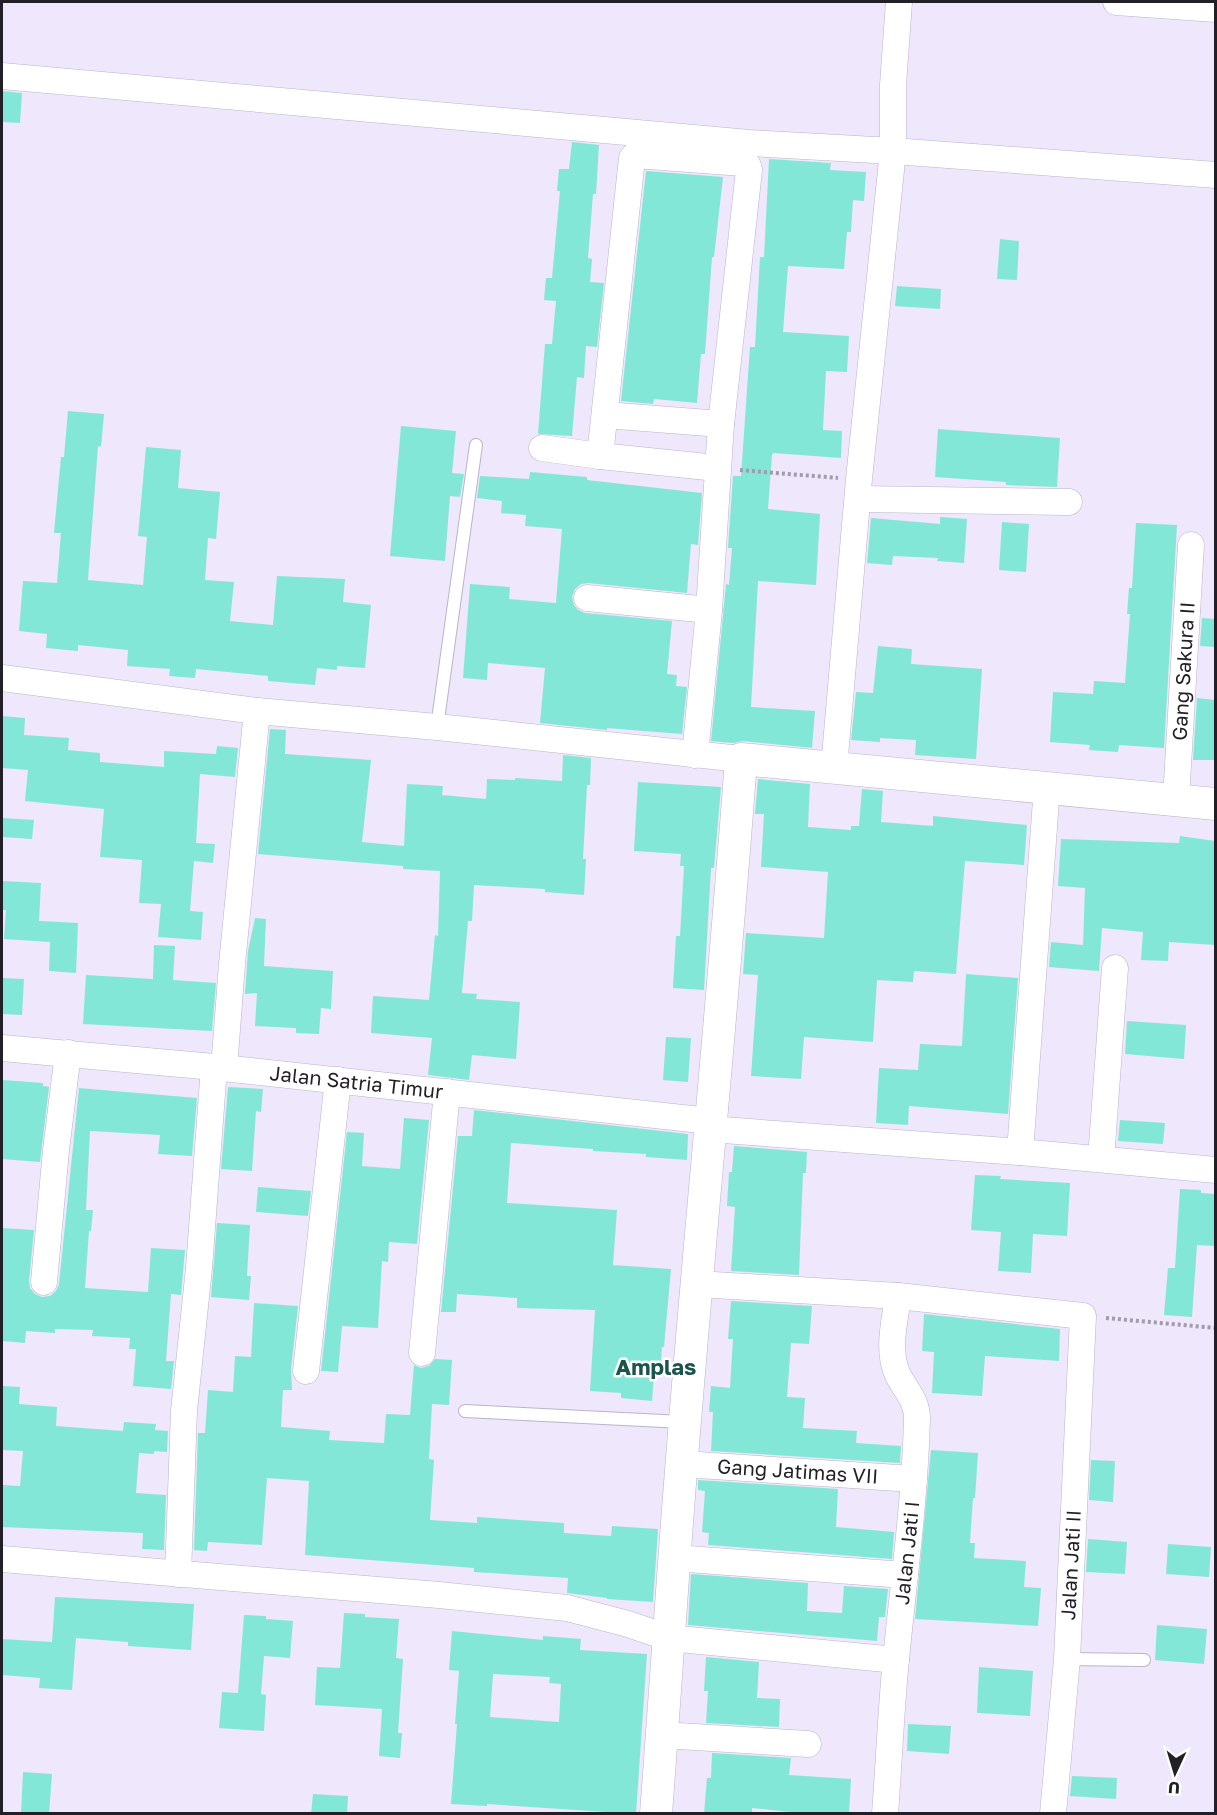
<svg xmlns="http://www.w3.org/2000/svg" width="1217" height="1815" font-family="'Golos Text',sans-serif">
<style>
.building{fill:#83e7d7;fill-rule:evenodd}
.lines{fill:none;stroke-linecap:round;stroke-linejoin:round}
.service-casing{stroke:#bbb4c7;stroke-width:14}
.minor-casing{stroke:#bbb4c7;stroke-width:27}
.tertiary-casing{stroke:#bbb4c7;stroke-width:33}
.path{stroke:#a19baa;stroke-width:4;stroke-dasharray:3 3;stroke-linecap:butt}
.service{stroke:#fff;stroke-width:12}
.minor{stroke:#fff;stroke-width:26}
.tertiary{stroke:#fff;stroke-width:32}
.labels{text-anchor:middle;stroke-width:5;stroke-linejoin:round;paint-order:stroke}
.street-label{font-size:20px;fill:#221f26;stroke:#fff}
.quarter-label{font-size:22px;font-weight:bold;fill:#1b544c;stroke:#fff}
</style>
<rect width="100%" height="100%" fill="#efe7fb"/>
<path class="building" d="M2,91L22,93L20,123L2,122Z
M572,142L599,145L596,194H593L588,258L592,259L590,282L604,283L597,347L586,346L584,378L577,377L572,436L538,434L545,344H552L556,301L544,300L546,278H552L560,191H557L559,169H569Z
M769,159L831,163L830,170L866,172L864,201L853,200L851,232H847L844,269L788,266L783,332L849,336L847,372L826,371L823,430L842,431L841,458L773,453L772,455L768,509L820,514L816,585L758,581L751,707L815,711L812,748L743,741L733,743L711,741L726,584L729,585L732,548H728L733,476H741L750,347H755L760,257H764Z
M646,171L723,177L714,257H712L705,354H701L697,403L654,399L653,404L621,401Z
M1000,239L1019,241L1017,280L997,279Z
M897,286L941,289L940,309L895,306Z
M68,411L104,414L101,447L98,446L88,580L143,585L147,537L138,536L146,447L181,450L178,488L220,492L216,539L208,538L205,580L234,582L230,621L273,625L277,576L345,579L343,602L371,605L365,668L337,666V670L317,668L315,685L268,681V676L196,669L195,678L169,676L170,669L127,666L128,650L78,645V651L46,648L47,634L19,631L23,581L57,583L61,533H54L61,457H64Z
M401,426L456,431L452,473L464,474L460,497L450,496L445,561L390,556Z
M938,429L1060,438L1057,487L1006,485V482L935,477Z
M530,472L587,477V480L702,493L698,545L691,544L687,593L588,583L581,584L575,589L572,597L574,605L578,610L585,613L672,621L667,674L677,675L676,686L687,687L682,734L607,728V730L540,723L545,668L488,663L487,680L463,678L470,584L510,587L509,599L556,603L562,529L525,526L526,515L501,513L502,501L477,498L480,476L529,479Z
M940,517L967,519L964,563L937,561L938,558L893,556L892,565L867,563L871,518L940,524Z
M1002,522L1029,524L1026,572L999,570Z
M1136,523L1177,525L1164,748L1119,745L1118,752L1089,750L1090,745L1050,742L1053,692L1093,694L1094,681L1125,683L1130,614H1127L1129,588H1132Z
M1202,618L1215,619V647L1200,646Z
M878,646L912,649L911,664L982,669L976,759L915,755L916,740L880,738V742L851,740L856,692L873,693Z
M1197,698L1215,700V760H1193Z
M2,716L25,718L24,735L69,738L68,750L100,753V762L164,767V751L216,754L217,746L238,748L235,777L200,774L196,843L215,844L213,863L194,861L190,911L203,912L201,940L158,937L161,904L139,903L142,860L100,857L104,809L25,801L28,770L2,768Z
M270,729L286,730L285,754L371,760L362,842L404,846L407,784L443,786L442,795L486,799L487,779L515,780V778L562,781L563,755L591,758L590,785H587L583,859H586L584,895L545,892V889L474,885L472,921H468L462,993L477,994L476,999L520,1002L516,1059L472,1055L469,1080L428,1075L432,1038L371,1033L373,996L429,1000L435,935L438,936L440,871L403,869V866L258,854Z
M758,779L810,784L808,827L851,830V826H859L862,789L883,791L881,822L933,826V816L1027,825L1024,865L965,861L956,974L914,971L913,982L877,980L873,1042L804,1037L801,1079L751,1076L758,975L743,974L746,933L824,938L828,872L761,867L764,814H755Z
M638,782L721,787L714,868H711L704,990L673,988L676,936H680L684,866H680L681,854L634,851Z
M2,818L34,820L32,839L2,837Z
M1180,836L1215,841V945L1169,942L1168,961L1141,960L1143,932L1102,928L1099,971L1049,967L1051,942L1083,945L1085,888L1058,886L1061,839L1179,843Z
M2,881L41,883L39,921L78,923L76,973L49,971L50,942L4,939L6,910H2Z
M255,918L266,919L264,966L333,971L331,1009L321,1008L319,1034L296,1033V1028L255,1026L257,993L245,994L248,951Z
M154,945L175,946L173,980L216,983L212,1031L83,1024L86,975L153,979Z
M966,974L1018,978L1008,1114L909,1106L908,1125L876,1123L879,1068L918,1070L920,1044L962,1046Z
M2,978L24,979L22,1015L2,1014Z
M1127,1021L1186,1025L1184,1059L1125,1054Z
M666,1037L691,1038L688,1082L663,1080Z
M3,1080L43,1083V1086L49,1087L40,1162L2,1159Z
M228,1087L263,1089L261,1112L256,1111L252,1171L221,1169Z
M79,1088L197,1098L192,1156L158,1154L160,1135L90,1131L86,1210H93L91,1231H89L85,1288L148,1292L151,1248L185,1250L181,1295L171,1294L166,1361H174L171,1389L133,1386L136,1349H129L130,1338L92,1336L93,1330L55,1329V1333L26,1331L25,1343L2,1341V1228L34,1230L29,1281L30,1288L35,1294L42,1297L50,1296L56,1291L59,1284Z
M474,1110L688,1134L687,1160L646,1157V1154L593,1151V1149L511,1143L507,1203L617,1210L613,1265L671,1269L664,1347H662L660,1375H654L652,1401L621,1398V1393L590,1391L595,1310L517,1308V1298L457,1294L456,1312H441L458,1136H472Z
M404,1118L429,1120L417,1244L389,1242L388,1262L382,1261L378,1328L342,1326L338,1372L321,1371L347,1132L364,1133L362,1166L400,1169Z
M1120,1120L1165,1123L1163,1144L1118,1141Z
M734,1146L807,1152L806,1173H803L799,1275L731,1271L735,1207L727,1206L729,1172H732Z
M975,1175L1001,1176L1000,1179L1070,1183L1067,1236L1033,1234L1031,1273L998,1271L1001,1232L971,1230Z
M258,1187L311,1191L308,1216L256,1212Z
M1180,1189L1201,1190V1193L1215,1194V1246L1197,1245L1192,1317L1164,1315L1168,1268H1175Z
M217,1223L250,1225L247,1276H251L249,1300L211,1297Z
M731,1301L812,1306L809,1344L791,1343L787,1397L805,1398L803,1428L857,1431L856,1443L901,1446L900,1463L711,1451L713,1412H709L711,1386L730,1388L733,1339H728Z
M254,1303L298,1306L291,1369L292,1390H283L281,1427L330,1431L329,1440L384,1443L386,1414L410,1415L414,1365L421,1368L429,1366L435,1359L452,1360L449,1405L432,1404L429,1459L434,1460L430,1520L477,1523V1517L564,1523V1533L611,1536L612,1526L658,1529L653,1602L607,1599V1598L567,1593L568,1578L474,1572V1568L305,1555L309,1481L267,1478L262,1545L208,1542L207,1551L194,1550L198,1433H205L208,1390L233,1392L235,1356L251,1357Z
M924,1314L1060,1329L1059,1361L985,1356L982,1396L932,1393L934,1352L922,1351Z
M2,1386L20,1387L19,1404L57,1407L56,1426L123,1431L124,1422L156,1424L155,1430L168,1431L167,1452L154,1451V1454L139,1453L136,1493L166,1495L164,1550L142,1549L143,1533L2,1527V1485L20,1486L23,1451L2,1450Z
M931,1450L978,1453L975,1498H973L970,1543H975L974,1558L1026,1561L1024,1587L1041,1588L1038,1626L915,1619Z
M1091,1460L1115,1461L1113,1502L1089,1500Z
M698,1480L838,1489L836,1527L894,1532L892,1559L708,1545L709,1533L702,1532L705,1491L698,1490Z
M1088,1539L1127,1542L1125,1574L1086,1572Z
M1168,1544L1211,1547L1209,1577L1166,1574Z
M691,1574L808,1583L807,1611L842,1613L844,1586L888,1589L885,1617H879L877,1641L688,1625Z
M55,1597L194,1604L191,1650L128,1646V1642L76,1638L72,1690L39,1688L40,1678L2,1675V1639L52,1642Z
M344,1613L365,1614V1617L399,1619L396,1658L403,1659L398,1733H402L400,1758L379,1756L382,1709L315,1705L317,1667L340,1668Z
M244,1615L266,1616V1619L293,1621L290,1658L264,1656L261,1694L266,1695L264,1731L219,1728L222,1692L238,1693Z
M1157,1625L1207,1629L1204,1664L1155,1660Z
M452,1631L543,1640V1636L581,1639L580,1650L647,1654L636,1814L487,1804V1806L451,1804L457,1724H455L459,1671L449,1670ZM493,1674L550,1677L549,1683L561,1684L559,1722L490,1717Z
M706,1657L759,1662L757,1698L780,1699L779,1727L706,1723L708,1691H704Z
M979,1667L1033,1671L1030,1716L977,1713Z
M908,1724L951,1726L949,1754L907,1751Z
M712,1753L791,1758L789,1775L851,1779L849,1814H808L752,1808V1814H704L707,1778H711Z
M23,1772L52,1774L49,1814H21Z
M1072,1776L1117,1778L1116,1799L1070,1796Z
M313,1794L348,1796L347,1814H311Z"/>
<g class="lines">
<defs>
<path id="service" d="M437,727L476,445
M465,1411L683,1422
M1067,1659L1144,1660"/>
<g id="minor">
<path d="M1116,2L1216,9"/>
<path d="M2,76L749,143L893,151L1216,175"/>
<path d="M605,415L721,424"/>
<path d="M542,448L600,456L717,468"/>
<path d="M600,456L632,158L635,155L743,163L748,166L749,170L721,424L709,610L695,755"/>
<path d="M858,499L1069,502"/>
<path d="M587,598L709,610"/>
<path d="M2,678L257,711L437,727L741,759"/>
<path d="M834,768L859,479L893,151V85L899,2"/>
<path id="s1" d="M1176,799L1191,545"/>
<path id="s2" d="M2,1048L214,1067L710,1121"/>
<path d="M224,1069L232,964L257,711"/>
<path d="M709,1129L1020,1152L1216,1170"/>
<path d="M1020,1152L1047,787"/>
<path d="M1101,1159L1115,968"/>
<path d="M44,1282L56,1150L68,1053"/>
<path d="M697,1284L898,1296L1083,1316L1067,1659L1053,1814"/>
<path d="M422,1353L447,1092"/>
<path d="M306,1371L338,1080"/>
<path id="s3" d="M682,1464L914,1479"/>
<path d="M674,1558L905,1575"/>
<path d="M2,1559L439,1595L567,1608L628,1624L669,1638L896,1660"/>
<path d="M178,1574L184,1411L199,1268L214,1067"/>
<path d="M662,1735L808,1744"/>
<path id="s4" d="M885,1814C889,1762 891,1710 896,1659C904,1578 915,1499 917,1418C917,1399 904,1389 897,1373C887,1349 895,1321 898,1296"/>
</g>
<path id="tertiary" d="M656,1814C666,1683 674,1552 685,1421C703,1200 725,980 741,759L1216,804"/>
</defs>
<use href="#service" class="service-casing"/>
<use href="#minor" class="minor-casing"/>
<use href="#tertiary" class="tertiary-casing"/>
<path class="path" d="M740,470L838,478
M1106,1318L1216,1328"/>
<use href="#service" class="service"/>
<use href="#minor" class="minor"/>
<use href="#tertiary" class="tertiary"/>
</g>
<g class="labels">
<g class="street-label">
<text dy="7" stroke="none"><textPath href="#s1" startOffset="128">Gang Sakura II</textPath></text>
<text dy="7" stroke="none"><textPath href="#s2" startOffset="356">Jalan Satria Timur</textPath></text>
<text dy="7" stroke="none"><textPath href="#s3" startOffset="116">Gang Jatimas VII</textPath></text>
<text dy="7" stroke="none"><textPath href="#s4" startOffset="262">Jalan Jati I</textPath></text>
<text transform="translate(1071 1565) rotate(-87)" y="7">Jalan Jati II</text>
</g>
<g class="quarter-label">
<text x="656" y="1375">Amplas</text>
</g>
</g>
<rect width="1217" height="1815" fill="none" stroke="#221f26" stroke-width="6"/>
<g transform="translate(1175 1773) rotate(184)" stroke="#ffffff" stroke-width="4.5" paint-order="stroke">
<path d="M0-4.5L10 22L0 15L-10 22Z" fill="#221f26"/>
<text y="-9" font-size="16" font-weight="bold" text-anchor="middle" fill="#221f26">U</text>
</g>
</svg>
